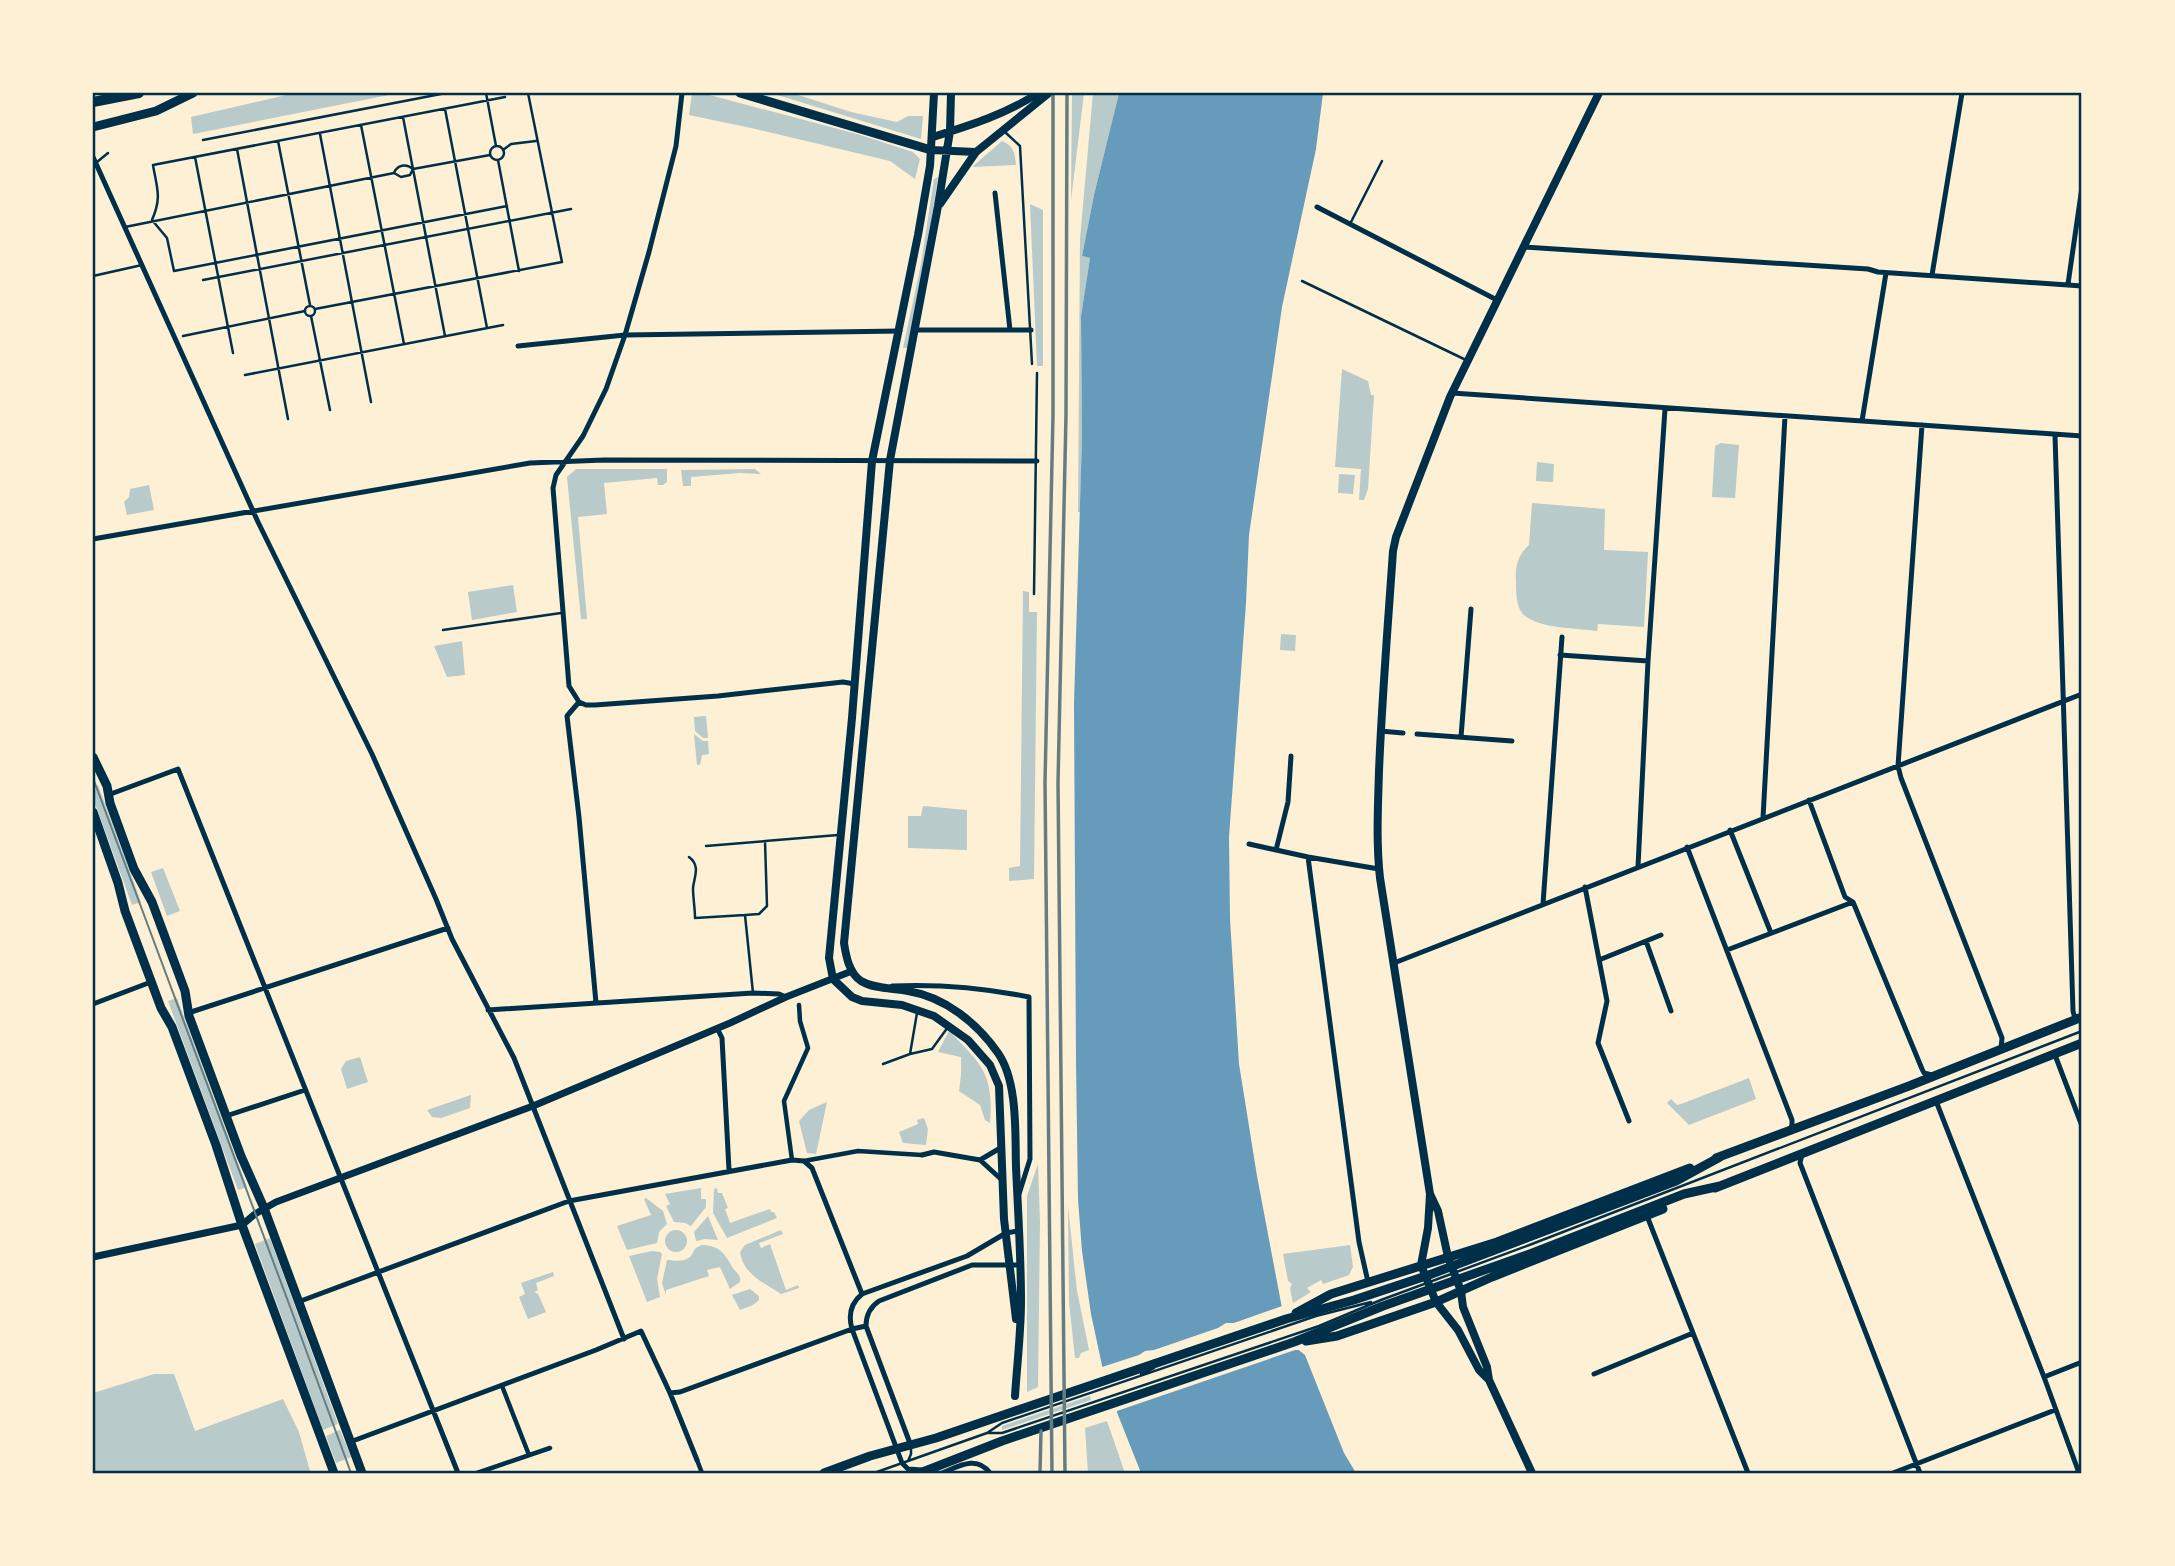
<svg xmlns="http://www.w3.org/2000/svg" width="2175" height="1566" font-family="Ubuntu,sans-serif">
<style>
.green{fill:#b9caca}
.water{fill:#669bbc}
.pier{fill:#fdf0d5}
.lines{fill:none;stroke-linecap:round;stroke-linejoin:round}
.service{stroke:#003049;stroke-width:2.5}
.pedestrian{stroke:#003049;stroke-width:4.5}
.minor{stroke:#003049;stroke-width:5}
.tertiary{stroke:#003049;stroke-width:7}
.secondary{stroke:#003049;stroke-width:8}
.primary{stroke:#003049;stroke-width:9}
.motorway{stroke:#003049;stroke-width:10}
.tram{stroke:#657d81;stroke-width:2}
.rail{stroke:#657d81;stroke-width:3.5}
.neatline{fill:none;stroke:#003049;stroke-width:2.5}
</style>
<rect width="100%" height="100%" fill="#fdf0d5"/>
<path class="green" d="M295,93L394,94L193,134L191,117Z
M692,93H702L857,134L913,152L920,159L915,179L890,161L751,128L689,115Z
M771,93H792L851,112L897,122L908,116H923L921,139Z
M1072,93H1084L1071,200Z
M1093,93H1119L1094,195L1082,256L1090,258L1081,316L1082,438L1080,512H1078L1080,239Z
M1002,141C1014,146 1015,153 1016,165L972,167Z
M938,177L925,264L908,348H903L921,264L934,179Z
M1030,204L1043,210V366H1037Z
M1342,369L1368,381L1371,395H1374L1368,489L1364,500H1359L1361,469L1335,467Z
M1721,443L1739,445L1735,498L1712,497L1715,446Z
M1537,462L1554,464L1553,482L1536,481Z
M576,469H667V482L663,485H658L657,478L604,483L607,514L578,517L587,619H581L567,477Z
M755,469L761,474L740,473L691,477V486H683L681,470Z
M1339,474L1355,475L1353,494L1338,493Z
M149,485L154,510L127,515L124,502L129,497L130,489Z
M1532,503L1605,509L1604,550L1648,552L1644,627L1598,624L1597,631C1577,628 1536,629 1522,613C1516,605 1516,591 1516,580C1515,566 1518,555 1529,545Z
M513,585L517,612L472,620L468,592Z
M1023,591L1029,592V612H1037L1034,879L1009,881V868L1020,866Z
M1281,634L1296,635L1295,651L1280,650Z
M462,641L465,675L447,677L434,646Z
M706,716L708,738H703L695,731L694,717Z
M694,734L703,741H708L709,754L702,755L700,765H697Z
M98,785L141,902L132,905L93,798V787Z
M923,806L967,810V850L908,848V816H921Z
M163,868L180,911L167,916L151,872Z
M177,998L247,1187L238,1190L168,1001Z
M949,1031C982,1064 994,1075 990,1123L985,1120L980,1105L959,1091L961,1075V1057L938,1052Z
M360,1057L368,1082L347,1089L341,1069L346,1061Z
M1749,1078L1756,1099L1689,1125L1667,1103L1671,1099L1677,1105L1681,1104Z
M471,1095L470,1108L441,1118L432,1117L427,1110Z
M827,1102L816,1154L807,1153L799,1121L809,1110Z
M924,1118L928,1129L926,1145L903,1143L899,1132L918,1124L917,1120Z
M1038,1164L1040,1222L1038,1387L1027,1392V1196Z
M701,1188V1199H706V1207L691,1226L685,1223L674,1222L666,1206L670,1204L665,1194Z
M717,1188L718,1193H722L728,1208L725,1209L730,1223L770,1209L771,1212H774L777,1218L727,1238L713,1213L714,1189Z
M646,1198L663,1211L667,1224L659,1232L657,1243L627,1250L617,1226L651,1215L644,1199Z
M1068,1206L1077,1291L1089,1350L1081,1353L1079,1358H1075L1069,1302Z
M708,1216L718,1240L705,1239L696,1241L694,1232Z
M665 1241a11 11 0 1 1 22 0a11 11 0 1 1-22 0Z
M781,1230L783,1234L759,1243L761,1248L770,1244L786,1290L798,1285L799,1288L781,1294C764,1283 743,1274 740,1252L745,1245Z
M270,1238L338,1424L323,1430L255,1244Z
M702,1245C719,1245 725,1254 733,1268C737,1274 741,1274 740,1282L730,1289L720,1267L707,1270L709,1276L666,1290V1295L662,1283L667,1260C673,1260 684,1263 690,1257C695,1251 693,1248 702,1245Z
M1350,1245L1353,1267L1349,1275L1323,1284L1321,1280L1307,1288L1311,1292L1293,1303L1290,1288L1292,1284L1288,1281L1283,1254Z
M652,1251L660,1252L662,1254L657,1279L660,1297L647,1302L629,1256Z
M553,1272L554,1276L536,1283L538,1290L534,1292L538,1294L546,1312L528,1319L519,1297L525,1294L521,1283Z
M750,1289L759,1296V1300L753,1305L740,1310L732,1295Z
M154,1374H174L195,1431L283,1399L299,1432L310,1471L305,1473H93V1393Z
M1090,1396L1091,1400L1002,1430V1426Z
M1107,1421L1125,1473H1088L1085,1428Z
M340,1430L351,1457L336,1463L326,1436Z"/>
<path class="water" d="M1119,93H1323L1316,149L1282,307L1249,535L1246,603L1229,837L1230,919L1239,1064L1257,1176L1282,1308L1295,1347L1305,1355L1344,1453L1356,1473H1141L1118,1415L1103,1370L1091,1314L1082,1251L1078,1199L1076,1061L1074,703L1082,438L1081,316L1090,258L1082,256L1094,195Z"/>
<path class="pier" d="M1285,1305L1298,1345L1305,1350H1295L1114,1412L1099,1368L1139,1355L1145,1351L1154,1350L1218,1328L1226,1323H1234Z"/>
<g class="lines">
<path class="service" d="M486,93L496,146
M505,97L153,165C157,189 162,197 152,220L167,238L174,271L507,206
M445,109L487,328
M403,117L445,336
M361,125L404,344
M1006,133L1020,146L1032,364
M320,134L371,402
M203,140L446,93
M278,141L310,305
M490 153a7 7 0 1 1 14 0a7 7 0 1 1-14 0Z
M237,149L288,419
M503,150L511,144L536,141
M195,157L233,353
M498,160L519,271
M97,162L108,153
M413,169L490,155
M1350,224L1382,161
M125,227L394,173L401,177L410,175L413,169C406,163 397,165 394,173
M93,276L142,265
M203,280L571,209
M1302,281L1466,360
M305 311a5 5 0 1 1 10 0a5 5 0 1 1-10 0Z
M315,309L562,262L528,93
M311,316L330,410
M183,336L305,311
M245,375L503,325
M1034,594L1037,373
M443,630L561,613
M706,846L838,835
M689,857C701,866 694,877 693,888C693,898 695,908 695,918L745,915L753,993
M745,915L759,914L767,906L765,841
M910,1054L932,1049L948,1027
M883,1064L910,1054L917,1013
M1141,1374L1154,1368
M987,1433H1002L1319,1326L1381,1300L1532,1244L2082,1031
M908,1461L911,1454V1447
M874,1473L987,1433L1002,1423L1316,1316L1371,1302"/>
<path class="pedestrian" d="M792,1160L784,1101L808,1048L800,1021L799,1005
M804,1161L858,1151L922,1155
M502,1386L529,1455
M697,1460L702,1473
M477,1473L550,1448"/>
<path class="minor" d="M93,157L258,522L372,754L436,899L452,939L514,1058L624,1339
M995,193L1010,330
M1317,207L1497,300
M1523,247L1868,269L1878,272L2082,286
M1932,275L1962,93
M2068,284L2082,187
M915,330H1031
M518,346L625,335L900,331
M1452,393L2082,436
M1862,421L1886,273
M1922,425L1898,766L1901,778L2002,1038L2001,1049
M2055,435L2073,1011L2074,1015L2079,1017
M93,539L530,463L604,460L1037,461
M1560,655L1648,661
M579,702L569,686L553,488L556,475L583,436L606,389L625,335L649,252L676,146L682,93
M579,702L567,716L579,817L596,1003
M579,702L586,705H595L718,696L843,682L855,684
M1380,731L1403,733
M1417,734L1512,741
M1461,737L1471,609
M108,795L178,769L458,1473
M1809,800L1845,897L1853,902L1922,1069L1924,1073L1932,1075
M1763,818L1785,416
M1730,830L1771,933
M1249,844L1308,857L1379,869
M1687,847L1792,1120V1125L1790,1130
M1276,850L1288,802L1291,756
M1308,857L1359,1242L1368,1282
M1638,867L1648,661L1665,409
M1585,887L1607,1001L1598,1043L1629,1121
M1543,904L1562,637
M1646,941L1671,1011
M1727,950L1853,902
M1599,960L1661,935
M1394,963L2082,694
M892,986C938,984 984,988 1029,997L1030,1159L1019,1194
M93,1004L151,982
M488,1010L753,993L779,994L786,997
M188,1013L448,928
M717,1028L722,1038L729,1170
M2055,1055L2082,1126
M1936,1101L2044,1377L2079,1473
M226,1116L305,1090
M1802,1154L1800,1163L1920,1473
M922,1155L934,1152L980,1160L1002,1180
M980,1160L1002,1147
M1647,1216L1748,1473
M298,1302L569,1201L792,1160L804,1161L812,1168L862,1294
M1594,1374L1693,1333
M2044,1377L2082,1362
M670,1393L680,1392L852,1329L866,1326
M350,1442L596,1350L641,1331L670,1393L697,1460
M911,1446L866,1326C866,1315 870,1307 879,1301L972,1265H1020
M922,1470L908,1469L902,1463L852,1329C848,1315 851,1303 862,1294L967,1256L1006,1233L1018,1231
M942,1473C959,1466 977,1455 990,1473
M1893,1473L2055,1410"/>
<path class="tertiary" d="M93,1257L242,1225L255,1214L276,1202L533,1106L730,1023L786,997L852,971"/>
<path class="secondary" d="M934,93L930,166L918,235L872,461L852,718L829,958L833,979L852,997L862,1001L902,1005L934,1016L968,1040L990,1065L999,1086L1004,1219L1016,1319
M951,93L950,131L938,206L890,460L844,943C846,956 849,973 861,981C874,989 894,988 908,991C945,997 977,1023 998,1053C1018,1082 1015,1133 1016,1167C1018,1211 1021,1256 1021,1301C1021,1332 1017,1365 1015,1396
M933,137C968,126 1007,114 1038,93
M931,150L976,152
M940,204L976,152L1049,93
M1430,1194L1438,1211L1448,1257L1461,1291L1463,1307L1487,1367L1489,1380L1532,1473
M1489,1380L1479,1370L1458,1330L1436,1302L1421,1265L1428,1228L1430,1194L1380,878C1376,842 1378,806 1379,771C1382,697 1388,624 1393,551L1396,537L1450,397L1599,93"/>
<path class="primary" d="M740,93L931,150
M93,127L156,111L193,93
M93,757L107,786L110,803L134,869L152,902L185,991L189,1016L241,1156L264,1208L362,1473
M93,812L118,883L125,911L161,1008L172,1027L216,1145L242,1225L334,1473
M1716,1158L1909,1086L2082,1017
M1715,1188L2082,1043
M1296,1313L1331,1294L1497,1242L1690,1168
M1306,1341L1337,1336L1436,1302L1492,1277L1663,1209
M824,1473L870,1456L936,1438L1286,1319L1354,1300L1429,1275L1676,1181L1720,1157
M920,1473L1002,1441L1294,1342L1383,1306L1535,1252L1684,1194L1720,1186"/>
<path class="motorway" d="M93,102L139,93"/>
<path class="tram" d="M93,778L292,1312L351,1473"/>
<path class="rail" d="M1040,1473L1041,1431
M1052,1473L1045,782L1053,415V93
M1065,1473L1058,783L1066,415L1067,93"/>
</g>
<rect width="2175" height="1566" fill="none" stroke="#fdf0d5" stroke-width="189"/>
<rect x="94" y="94" width="1986" height="1378" class="neatline"/>
</svg>
